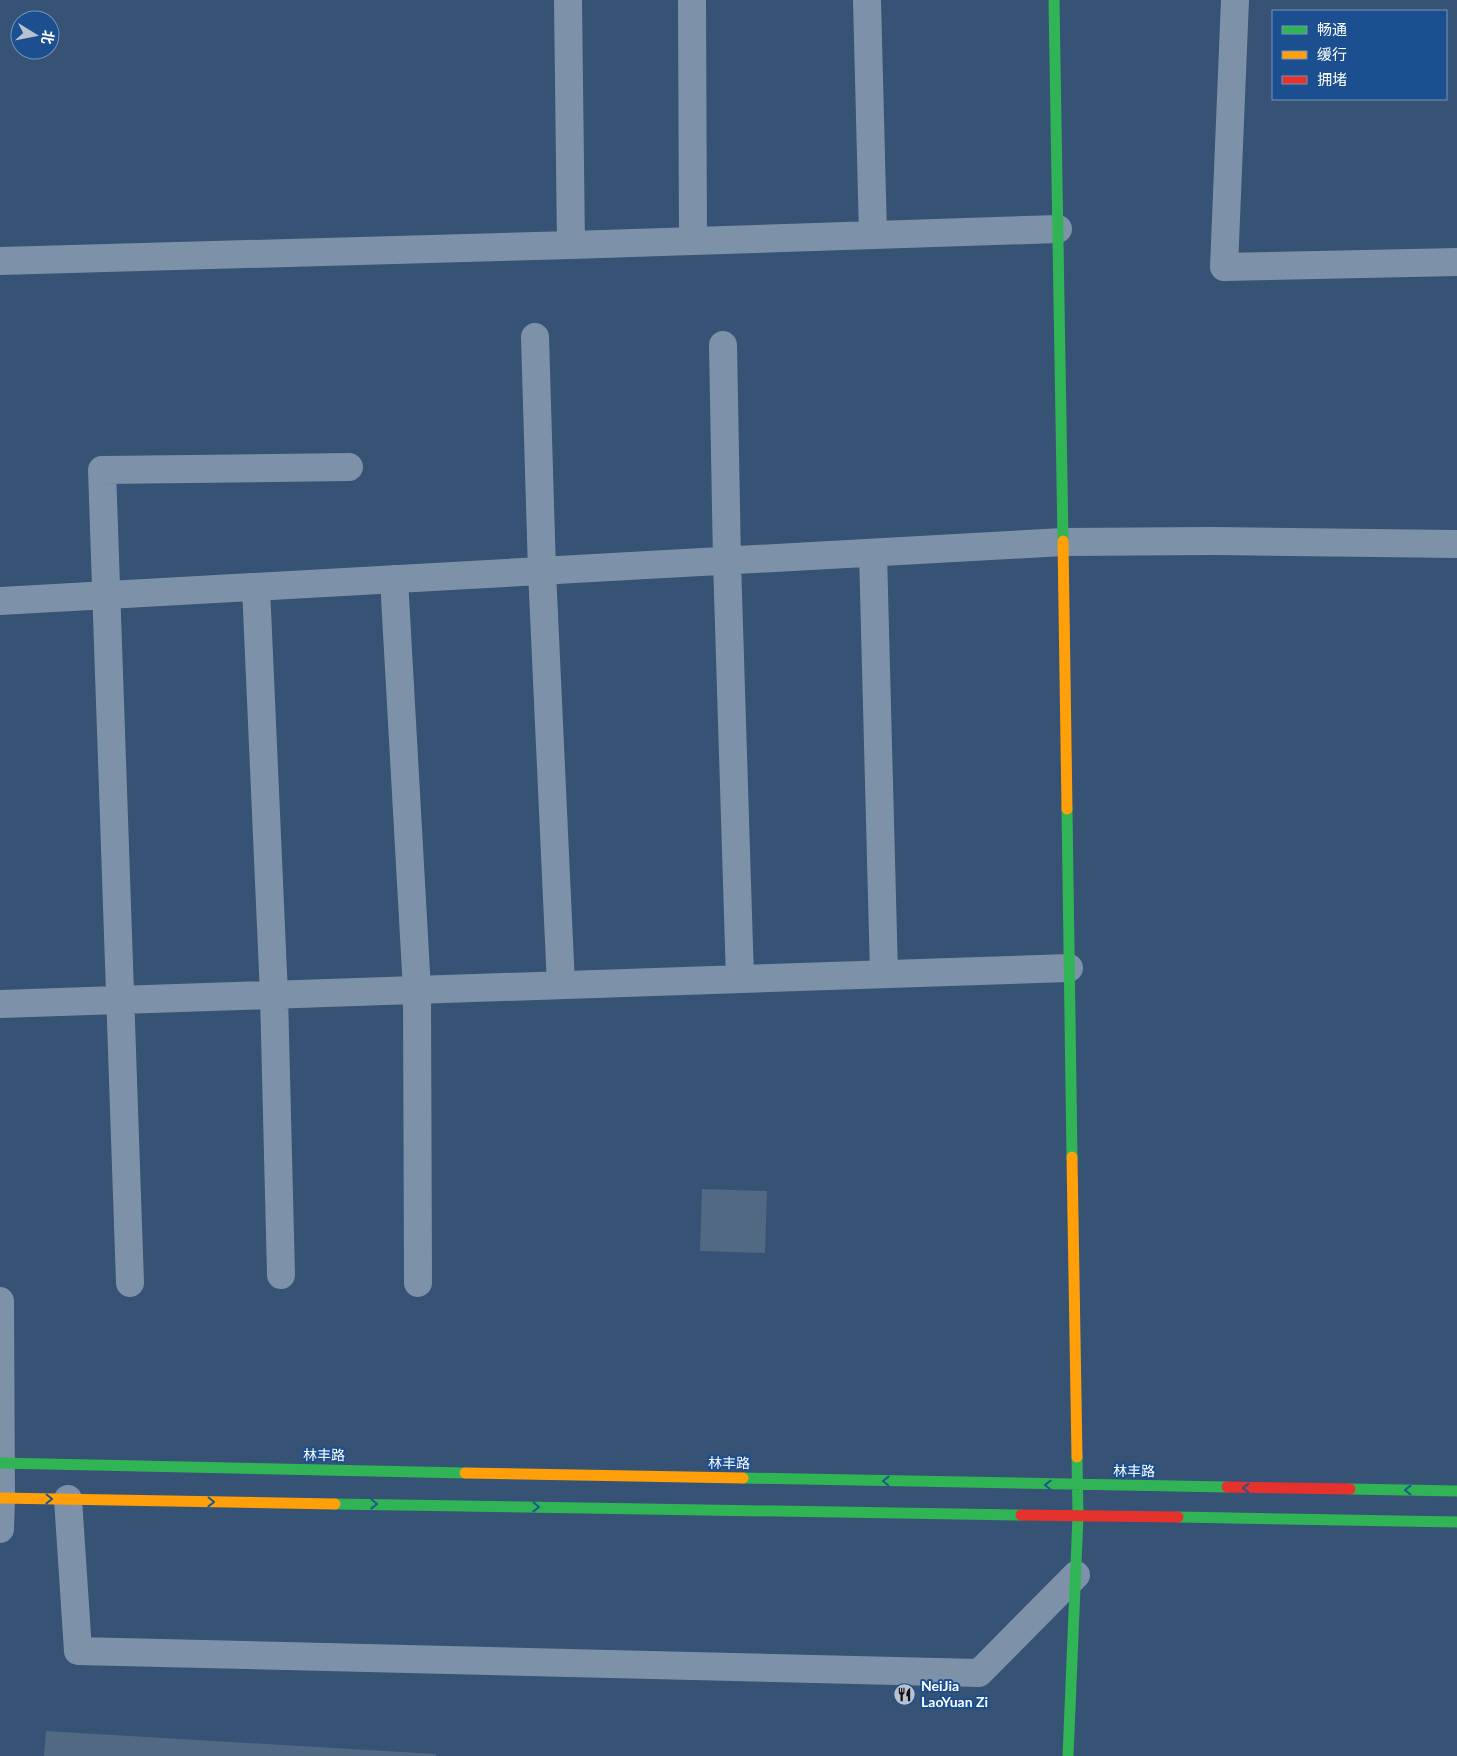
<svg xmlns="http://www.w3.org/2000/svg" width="1457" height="1756" font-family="Lato,'Noto Sans SC',sans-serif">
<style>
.building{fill:#526984}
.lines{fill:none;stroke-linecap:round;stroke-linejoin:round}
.street{stroke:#7d92a8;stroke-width:28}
.fast{stroke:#30b455;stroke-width:11}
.slow{stroke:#ff9f0a;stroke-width:11}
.jam{stroke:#e5322d;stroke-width:11}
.oneway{stroke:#1d5989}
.labels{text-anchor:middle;stroke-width:4;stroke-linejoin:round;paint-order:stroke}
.street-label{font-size:14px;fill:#fff;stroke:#1b4f8f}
.poi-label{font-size:14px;font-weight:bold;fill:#fff;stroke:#1b4f8f;text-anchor:start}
</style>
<rect width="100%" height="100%" fill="#365274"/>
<path class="building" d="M702,1189L767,1191L765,1253L700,1251Z
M46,1731L436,1754V1756H44Z"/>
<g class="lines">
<path class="street" d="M568,0L571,245
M692,0L693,241
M867,0L873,235
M1235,0L1224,267L1457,262
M0,261L571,245L1058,229
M535,337L542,571L561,985
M723,345L727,561L740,979
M873,553L884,974
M394,579L417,990L418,1283
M256,587L274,995L281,1275
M0,601L1063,542L1213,541L1457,544
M0,1004L1069,968
M130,1283L102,470L349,467
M0,1301L1,1498L0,1529
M68,1499L78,1651L979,1673L1076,1575"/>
<path class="fast" d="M1054,0L1063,541
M1067,809L1072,1157
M0,1463L465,1473
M743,1478L1227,1487
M1350,1489L1457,1491
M335,1504L1021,1515
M1178,1517L1457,1522
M1068,1756L1078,1516L1077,1457"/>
<path class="slow" d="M1063,541L1067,809
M1072,1157L1077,1457
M465,1473L743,1478
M0,1498L335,1504"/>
<path class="jam" d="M1227,1487L1350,1489
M1021,1515L1178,1517"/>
</g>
<defs><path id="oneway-chevron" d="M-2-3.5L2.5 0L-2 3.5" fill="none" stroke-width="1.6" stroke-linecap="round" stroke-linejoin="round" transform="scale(1.25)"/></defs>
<g class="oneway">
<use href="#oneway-chevron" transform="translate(886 1481) rotate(-179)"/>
<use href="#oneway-chevron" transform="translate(1048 1485) rotate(-179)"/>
<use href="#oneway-chevron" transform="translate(1246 1488) rotate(-179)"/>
<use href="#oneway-chevron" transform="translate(1408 1490) rotate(-179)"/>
<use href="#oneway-chevron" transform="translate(49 1499) rotate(1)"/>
<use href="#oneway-chevron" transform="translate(211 1502) rotate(1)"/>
<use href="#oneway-chevron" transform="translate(374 1504) rotate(1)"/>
<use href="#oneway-chevron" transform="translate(536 1507) rotate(1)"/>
</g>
<defs>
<symbol id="restaurant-disc" viewBox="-11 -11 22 22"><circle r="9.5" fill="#b9c2ce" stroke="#1b4f8f"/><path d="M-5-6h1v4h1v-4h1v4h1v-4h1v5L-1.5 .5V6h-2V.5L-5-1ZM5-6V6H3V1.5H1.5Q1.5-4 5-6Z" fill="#111"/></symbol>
</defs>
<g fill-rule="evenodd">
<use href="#restaurant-disc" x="892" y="1682" width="25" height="25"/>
</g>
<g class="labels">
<g class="street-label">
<text transform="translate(324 1455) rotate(1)" y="5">林丰路</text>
<text transform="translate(729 1463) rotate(1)" y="5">林丰路</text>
<text transform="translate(1134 1471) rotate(1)" y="5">林丰路</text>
</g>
<g class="poi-label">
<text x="921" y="1691">NeiJia<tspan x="921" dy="16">LaoYuan Zi</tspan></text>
</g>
</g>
<rect x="1272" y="10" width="175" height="90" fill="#1b4f8f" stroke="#7695bc"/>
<rect x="1282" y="26" width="25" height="8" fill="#30b455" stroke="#7695bc"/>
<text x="1317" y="35" font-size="15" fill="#ffffff">畅通</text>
<rect x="1282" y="51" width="25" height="8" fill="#ff9f0a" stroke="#7695bc"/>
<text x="1317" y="60" font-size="15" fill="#ffffff">缓行</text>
<rect x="1282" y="76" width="25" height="8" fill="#e5322d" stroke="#7695bc"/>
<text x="1317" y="85" font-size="15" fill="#ffffff">拥堵</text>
<g transform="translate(35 35) rotate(100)"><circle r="24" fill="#1b4f8f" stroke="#7695bc"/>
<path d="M0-4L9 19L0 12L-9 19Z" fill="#b9c2ce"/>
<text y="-8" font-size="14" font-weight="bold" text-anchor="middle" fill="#ffffff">北</text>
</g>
</svg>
